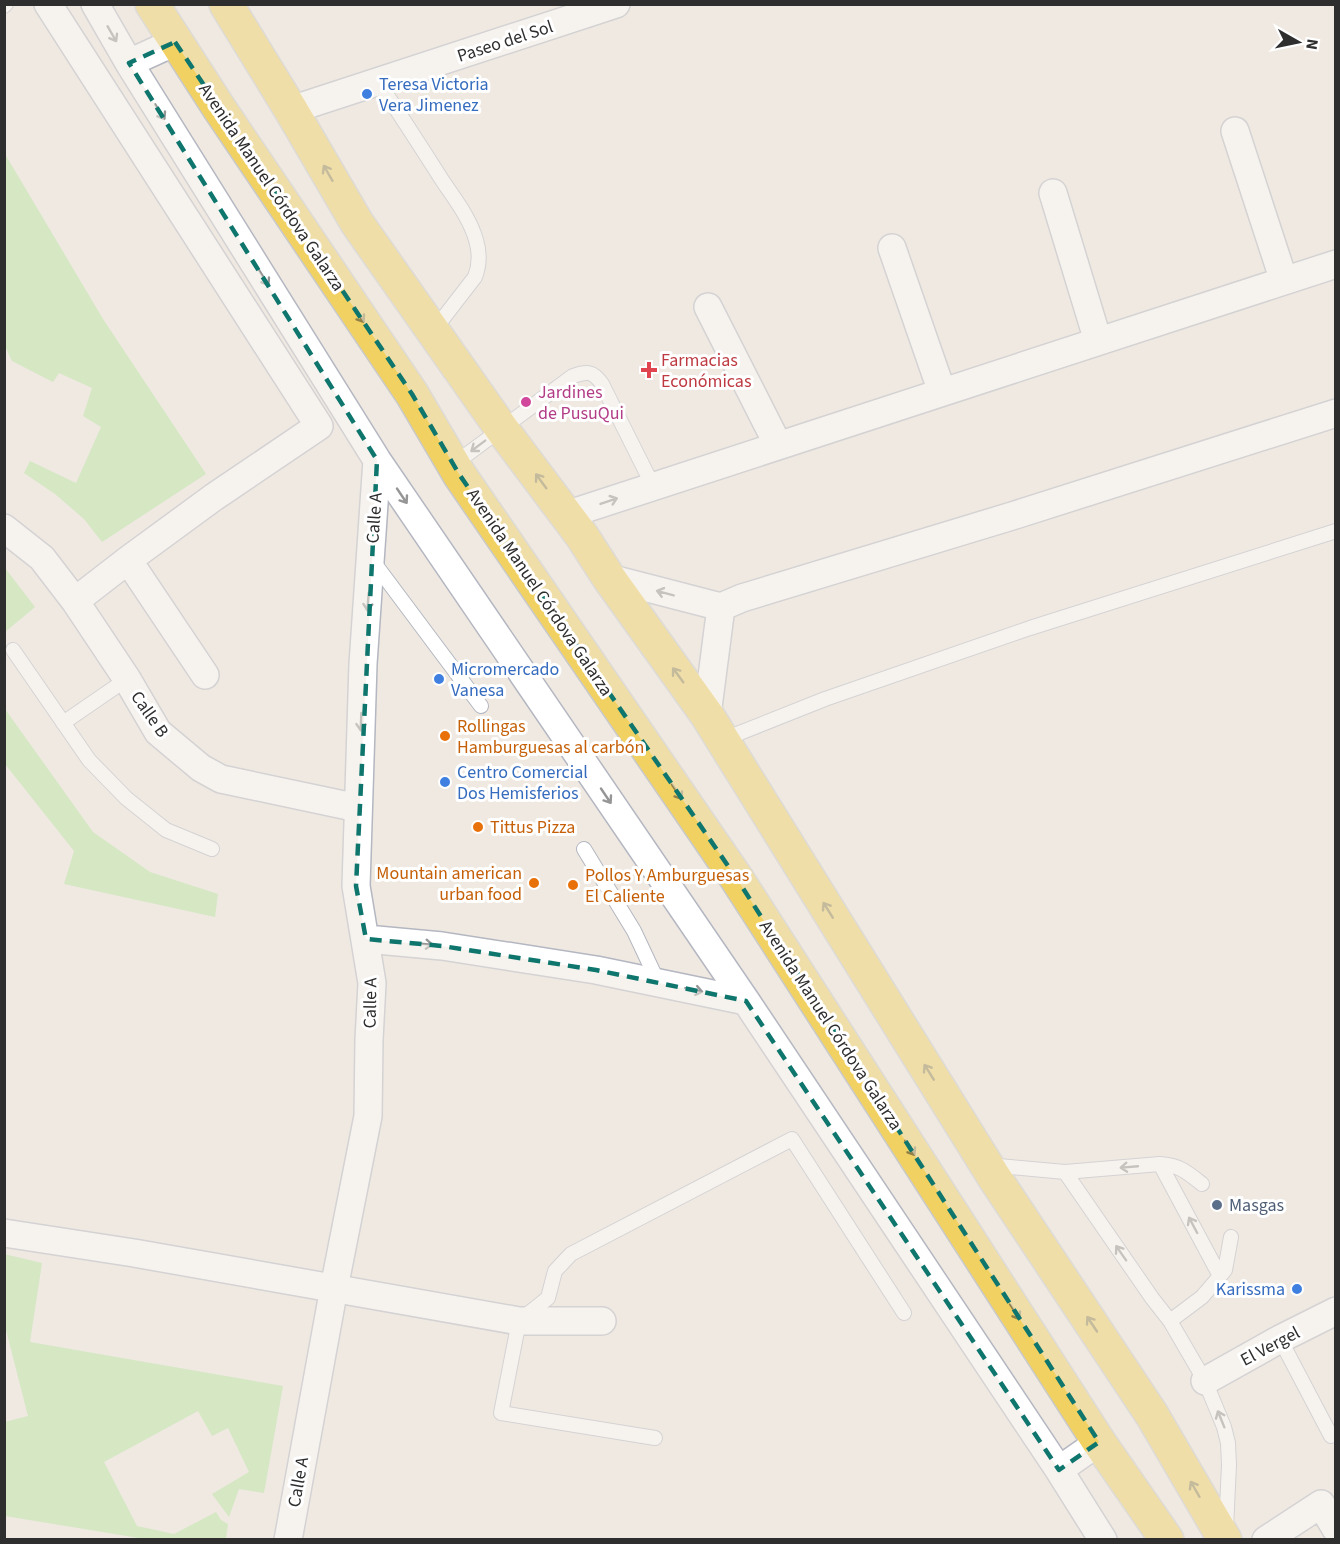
<svg xmlns="http://www.w3.org/2000/svg" width="1340" height="1544" font-family="'Source Sans 3',sans-serif">
<style>
.green{fill:#b6e59e}
.lines{fill:none;stroke-linecap:round;stroke-linejoin:round}
.lane-casing{stroke:#b4b7c1;stroke-width:16}
.street-casing{stroke:#b4b7c1;stroke-width:30}
.primary-casing{stroke:#c9c9c9;stroke-width:36}
.lane{stroke:#fff;stroke-width:14}
.street{stroke:#fff;stroke-width:27}
.primary{stroke:#f2d163;stroke-width:33}
.oneway{stroke:#969696}
.oneway2{stroke:#908048}
.marked{fill:none;stroke:#0f766e;stroke-width:4.5;stroke-dasharray:12 8;stroke-linejoin:round}
.shop-dot{fill:#3f7fe0;stroke:#fff;stroke-width:2}
.health-dot{fill:#e0444e;stroke:#fff;stroke-width:2}
.hotel-dot{fill:#d1479c;stroke:#fff;stroke-width:2}
.food-dot{fill:#e8710a;stroke:#fff;stroke-width:2}
.service-dot{fill:#5c6f8a;stroke:#fff;stroke-width:2}
.labels{text-anchor:middle;stroke-width:6;stroke-linejoin:round;paint-order:stroke}
.street-label{font-size:18px;fill:#2e2e2e;stroke:#fff}
.shop-label{font-size:18px;fill:#366cbe;stroke:#fff;text-anchor:start}
.health-label{font-size:18px;fill:#be3a42;stroke:#fff;text-anchor:start}
.hotel-label{font-size:18px;fill:#b23c85;stroke:#fff;text-anchor:start}
.food-label{font-size:18px;fill:#c56008;stroke:#fff;text-anchor:start}
.service-label{font-size:18px;fill:#4e5e75;stroke:#fff;text-anchor:start}
</style>
<rect width="100%" height="100%" fill="#efe9e1"/>
<path class="green" d="M5,154L103,319L206,474L102,542L84,519L55,494L24,473L30,461L76,483L101,427L83,416L92,388L59,373L53,382L12,361L5,346Z
M5,568L35,607L5,632H4Z
M5,709L93,832L150,872L218,894L215,917L64,884L74,851L5,764Z
M4,1254L42,1263L30,1342L283,1386L264,1493L239,1489L229,1517L212,1494L249,1472L228,1428L212,1436L198,1411L104,1462L137,1526L174,1534L216,1512L221,1520L228,1524L226,1539H145L5,1516V1422L28,1416L5,1326Z"/>
<g class="lines">
<defs>
<path id="lane" d="M4,6L6,4
M378,82C400,114 421,147 442,180C454,198 470,218 476,240C480,253 480,264 475,277L434,330
M454,464L573,376C587,371 593,371 602,384L653,486
M372,560L481,706
M13,650L89,760L126,798L166,830L212,849
M63,723L127,679
M722,740L825,699L1030,628L1336,531
M584,849L634,931L658,982
M1160,1164L1220,1276
M989,1165L1065,1172L1160,1164C1179,1165 1187,1172 1202,1184
M1065,1172L1152,1298L1170,1321L1205,1381L1224,1427L1228,1443L1229,1465L1226,1528
M1170,1321L1202,1297L1220,1276L1225,1270L1231,1237
M1280,1339L1331,1436
M655,1438L501,1413L519,1321L548,1298L555,1271L571,1254L792,1139L904,1313"/>
<path id="street" d="M48,4L319,426L214,497L128,560L75,601
M95,4L129,63L377,460L746,1001L1059,1470L1103,1540
M129,63L175,42
M291,110L616,4
M1235,131L1284,281
M1053,193L1098,341
M892,248L942,392
M708,307L778,445
M566,515L1336,264
M4,528L42,558L75,601L127,679L158,732L201,768L221,779L358,808
M128,560L205,675
M609,578L721,607L742,598L1012,516L1336,413
M707,715L721,607
M366,939L442,946L596,970L746,1001
M4,1233L134,1253L519,1321H602
M1205,1381L1280,1339L1336,1311
M1059,1470L1099,1442
M288,1540L334,1288L368,1116L369,1040L372,983L356,886L363,664L377,460
M1266,1540L1321,1504L1336,1529"/>
<path id="primary" d="M152,4L219,108L412,394L459,474L737,879L1099,1442L1167,1540
M226,4L291,110L357,223L501,428L582,536L609,578L707,715L994,1177L1152,1415L1225,1540"/>
</defs>
<use href="#lane" class="lane-casing"/>
<use href="#street" class="street-casing"/>
<use href="#primary" class="primary-casing"/>
<use href="#lane" class="lane"/>
<use href="#street" class="street"/>
<use href="#primary" class="primary"/>
</g>
<defs><path id="oneway-shaft" d="M-6 0H5M1.5-3L5.5 0L1.5 3" fill="none" stroke-width="1.6" stroke-linecap="round" stroke-linejoin="round" transform="scale(1.5)"/></defs>
<g class="oneway">
<use href="#oneway-shaft" transform="translate(112 34) rotate(60)"/>
<use href="#oneway-shaft" transform="translate(160 112) rotate(58)"/>
<use href="#oneway-shaft" transform="translate(264 278) rotate(58)"/>
<use href="#oneway-shaft" transform="translate(478 446) rotate(143)"/>
<use href="#oneway-shaft" transform="translate(402 496) rotate(56)"/>
<use href="#oneway-shaft" transform="translate(609 501) rotate(-19)"/>
<use href="#oneway-shaft" transform="translate(665 593) rotate(-165)"/>
<use href="#oneway-shaft" transform="translate(368 602) rotate(94)"/>
<use href="#oneway-shaft" transform="translate(361 722) rotate(92)"/>
<use href="#oneway-shaft" transform="translate(606 796) rotate(56)"/>
<use href="#oneway-shaft" transform="translate(424 944) rotate(5)"/>
<use href="#oneway-shaft" transform="translate(694 990) rotate(12)"/>
<use href="#oneway-shaft" transform="translate(1129 1167) rotate(175)"/>
<use href="#oneway-shaft" transform="translate(1193 1225) rotate(-118)"/>
<use href="#oneway-shaft" transform="translate(1121 1253) rotate(-125)"/>
<use href="#oneway-shaft" transform="translate(1221 1419) rotate(-112)"/>
</g>
<g class="oneway2">
<use href="#oneway-shaft" transform="translate(328 173) rotate(-120)"/>
<use href="#oneway-shaft" transform="translate(359 315) rotate(56)"/>
<use href="#oneway-shaft" transform="translate(541 481) rotate(-126)"/>
<use href="#oneway-shaft" transform="translate(678 675) rotate(-126)"/>
<use href="#oneway-shaft" transform="translate(677 792) rotate(56)"/>
<use href="#oneway-shaft" transform="translate(828 910) rotate(-122)"/>
<use href="#oneway-shaft" transform="translate(929 1072) rotate(-122)"/>
<use href="#oneway-shaft" transform="translate(910 1148) rotate(57)"/>
<use href="#oneway-shaft" transform="translate(1015 1312) rotate(57)"/>
<use href="#oneway-shaft" transform="translate(1092 1324) rotate(-124)"/>
<use href="#oneway-shaft" transform="translate(1195 1489) rotate(-120)"/>
</g>
<path d="M0 0H1340V1544H0ZM175,42L412,394L459,474L737,879L1099,1442L1059,1470L746,1001L596,970L442,946L366,939L356,886L377,460L129,63Z" fill="#efe9e1" fill-opacity=".55" fill-rule="evenodd"/>
<path class="marked" d="M175,42L412,394L459,474L737,879L1099,1442L1059,1470L746,1001L596,970L442,946L366,939L356,886L377,460L129,63Z"/>
<g class="shop-dot">
<circle cx="367" cy="94" r="6"/>
<circle cx="439" cy="679" r="6"/>
<circle cx="445" cy="782" r="6"/>
<circle cx="1297" cy="1289" r="6"/>
</g>
<path class="health-dot" d="M646 361h6v6h6v6h-6v6h-6v-6h-6v-6h6z"/>
<circle class="hotel-dot" cx="526" cy="402" r="6"/>
<g class="food-dot">
<circle cx="445" cy="736" r="6"/>
<circle cx="478" cy="827" r="6"/>
<circle cx="534" cy="883" r="6"/>
<circle cx="573" cy="885" r="6"/>
</g>
<circle class="service-dot" cx="1217" cy="1205" r="6"/>
<g class="labels">
<g class="street-label">
<text transform="translate(505 41) rotate(-18)" y="6">Paseo del Sol</text>
<text transform="translate(272 187) rotate(56)" y="6">Avenida Manuel Córdova Galarza</text>
<text transform="translate(374 518) rotate(-86)" y="6">Calle A</text>
<text transform="translate(540 592) rotate(56)" y="6">Avenida Manuel Córdova Galarza</text>
<text transform="translate(150 714) rotate(55)" y="6">Calle B</text>
<text transform="translate(370 1003) rotate(-89)" y="6">Calle A</text>
<text transform="translate(831 1025) rotate(57)" y="6">Avenida Manuel Córdova Galarza</text>
<text transform="translate(1270 1346) rotate(-28)" y="6">El Vergel</text>
<text transform="translate(298 1482) rotate(-80)" y="6">Calle A</text>
</g>
<g class="shop-label">
<text x="379" y="90">Teresa Victoria<tspan x="379" dy="21">Vera Jimenez</tspan></text>
<text x="451" y="675">Micromercado<tspan x="451" dy="21">Vanesa</tspan></text>
<text x="457" y="778">Centro Comercial<tspan x="457" dy="21">Dos Hemisferios</tspan></text>
<text x="1285" y="1295" text-anchor="end">Karissma</text>
</g>
<g class="health-label">
<text x="661" y="366">Farmacias<tspan x="661" dy="21">Económicas</tspan></text>
</g>
<g class="hotel-label">
<text x="538" y="398">Jardines<tspan x="538" dy="21">de PusuQui</tspan></text>
</g>
<g class="food-label">
<text x="457" y="732">Rollingas<tspan x="457" dy="21">Hamburguesas al carbón</tspan></text>
<text x="490" y="833">Tittus Pizza</text>
<text x="522" y="879" text-anchor="end">Mountain american<tspan x="522" dy="21">urban food</tspan></text>
<text x="585" y="881">Pollos Y Amburguesas<tspan x="585" dy="21">El Caliente</tspan></text>
</g>
<g class="service-label">
<text x="1229" y="1211">Masgas</text>
</g>
</g>
<rect width="1340" height="1544" fill="none" stroke="#2e2e2e" stroke-width="12"/>
<g transform="translate(1298 42) rotate(99)" stroke="#ffffff" stroke-width="4.5" paint-order="stroke">
<path d="M0-4.5L10 22L0 15L-10 22Z" fill="#2e2e2e"/>
<text y="-9" font-size="16" font-weight="bold" text-anchor="middle" fill="#2e2e2e">N</text>
</g>
</svg>
